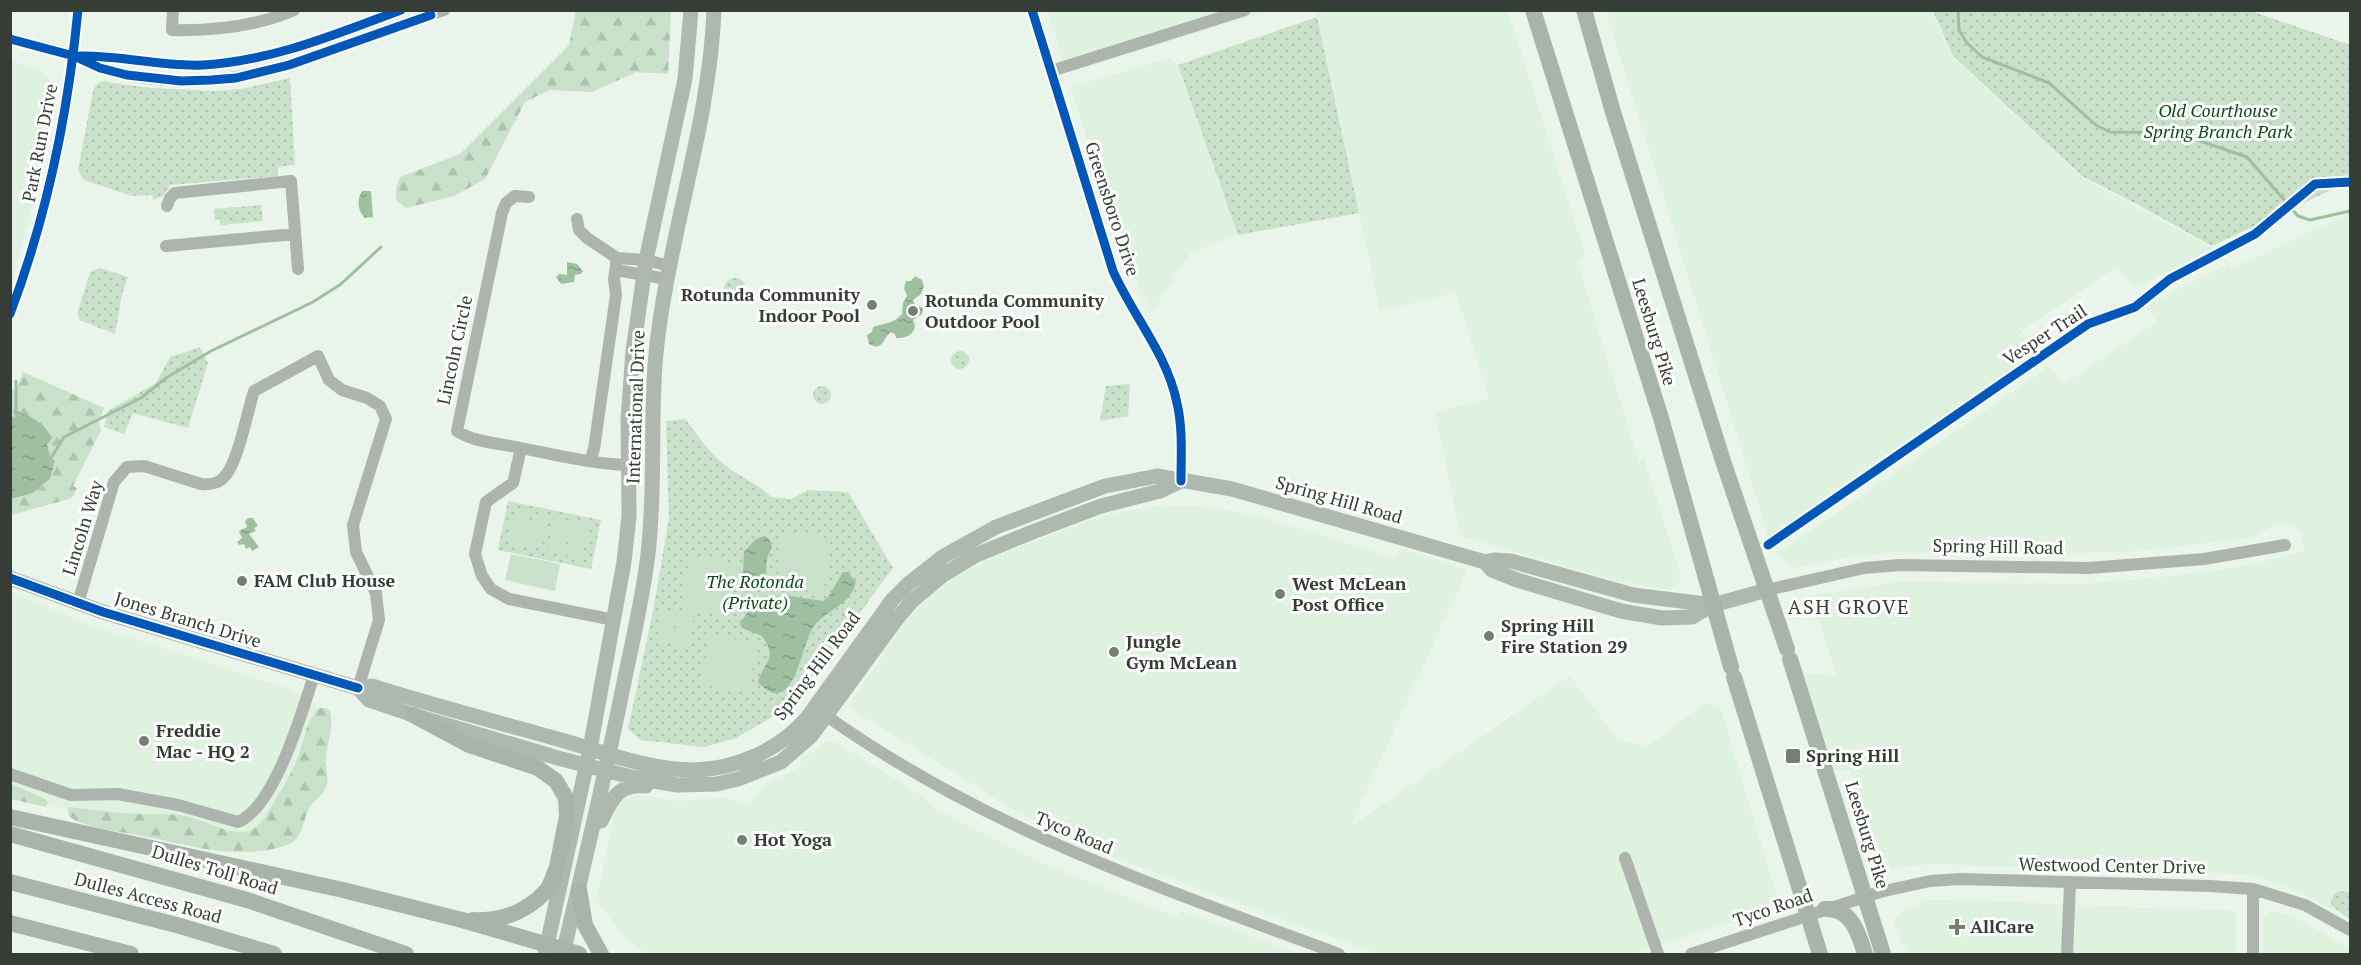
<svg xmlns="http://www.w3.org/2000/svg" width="2361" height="965" font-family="'PT Serif',serif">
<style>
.built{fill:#dff1df}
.green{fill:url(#green-dots)}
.forest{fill:url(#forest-firs)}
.pitch{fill:#c9e1cb}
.water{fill:url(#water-ripples)}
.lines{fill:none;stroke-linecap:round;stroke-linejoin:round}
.stream{stroke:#9fc0a0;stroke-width:3}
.minor{stroke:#adb4ae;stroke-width:12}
.major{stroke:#aeb8ae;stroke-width:15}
.highway{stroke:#a8b3a9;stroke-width:16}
.cycleway-casing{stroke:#fff;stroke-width:13}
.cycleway{stroke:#0057b8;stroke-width:9}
.poi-dot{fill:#757d75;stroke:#fff;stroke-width:2}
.labels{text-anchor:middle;stroke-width:6;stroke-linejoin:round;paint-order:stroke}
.park-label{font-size:18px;font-style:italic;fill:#0c4c19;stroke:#fff}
.street-label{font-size:18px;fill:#363d36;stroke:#fff}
.poi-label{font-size:18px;font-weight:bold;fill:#363d36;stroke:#fff;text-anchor:start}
.neighbourhood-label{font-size:20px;letter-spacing:1.5px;fill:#363d36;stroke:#fff}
</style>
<defs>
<pattern id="green-dots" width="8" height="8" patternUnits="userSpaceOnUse" patternTransform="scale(1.5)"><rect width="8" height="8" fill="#c9e1cb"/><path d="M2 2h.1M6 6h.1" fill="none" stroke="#adc2af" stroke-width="1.8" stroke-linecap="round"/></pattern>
<pattern id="forest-firs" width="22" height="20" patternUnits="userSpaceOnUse" patternTransform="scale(1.5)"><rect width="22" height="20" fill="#c9e1cb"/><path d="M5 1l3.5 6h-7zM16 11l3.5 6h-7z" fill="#adc2af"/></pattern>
<pattern id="water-ripples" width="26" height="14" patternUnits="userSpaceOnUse" patternTransform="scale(1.5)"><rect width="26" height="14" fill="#9fc0a0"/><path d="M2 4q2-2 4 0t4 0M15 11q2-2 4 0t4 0" fill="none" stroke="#829d83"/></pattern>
</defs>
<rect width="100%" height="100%" fill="#e9f4ea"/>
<path class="built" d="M1047,10L1267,11L1067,73Z
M1316,11H1508L1586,258L1577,261L1639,462L1644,459L1682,580L1669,590L1616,581L1461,536L1435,413L1489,398L1456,292L1380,311Z
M1606,11H1931L1953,58L2084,179L2214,249L2134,288L2117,267L2021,331L2037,352L1769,538Z
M1170,58L1178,65L1238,235L1191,252L1151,313L1124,255L1071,87Z
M11,61L43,71L49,78L51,86L56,87L40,179L11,283Z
M2350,213V919L2302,893L2251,874L1930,864L1891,868L1876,859L1850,770H1833L1803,674L1836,675L1812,596L1897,582L2086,584L2190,574L2257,564L2304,551L2301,534L2293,526L2277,524L2254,537L2141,551L2047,554L1892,552L1843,558L1796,568L1776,555L2050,366L2063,385L2157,322L2147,306L2228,264L2231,269Z
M1161,505L1209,507L1258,516L1395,558L1400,548L1467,570L1350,827L1570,676L1619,741L1648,746L1705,703L1720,706L1777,898L1773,909L1630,954H1378L1110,856L1108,859L1016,811L848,707L904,624L931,595L954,578L997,555L1101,516Z
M10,592L88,624L290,689L319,708L314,712L301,742L296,762L260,824L226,853L11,794Z
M827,741L835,742L918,793L934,808L1042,863L1179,918V910L1300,954H646L626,938L596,900L615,812L623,800L638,795L676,801L725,798L748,805L761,788L802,766L799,761Z
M1930,899L2236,911V954H1908L1894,926L1895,919L1904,910Z
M2270,910L2295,917L2350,949V954H2263V919Z"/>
<path class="green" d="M1933,11H2251L2350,45V181L2212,246L2135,203L2082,176L1953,56Z
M1317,17L1359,213L1238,235L1178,65Z
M290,78L295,165L278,167V176L169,185V189L163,196L153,200L152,195L132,196L84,180L78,170L93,91L95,86L101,81L150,88L215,91L241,89Z
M261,205L263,221L220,225V219L215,220L214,209Z
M100,268L128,277L122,294L115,334L80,320L77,314L90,272Z
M724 289a11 11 0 1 1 22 0a11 11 0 1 1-22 0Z
M200,347L208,363L188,428L133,413L124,434L104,427L108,411L156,383L170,357Z
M951 360a9 9 0 1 1 18 0a9 9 0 1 1-18 0Z
M1130,384L1128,416L1100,421L1106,386Z
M813 395a9 9 0 1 1 18 0a9 9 0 1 1-18 0Z
M685,419C698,435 708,452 725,465C740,478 757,482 771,497L791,499L808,490L848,492L893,568L806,685L786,709L736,738L704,747L641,740L628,729L653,611L669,519L666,421Z
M508,501L601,520L591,569L498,550Z
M2340,891L2350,892V919L2332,906L2331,902L2334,894Z"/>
<path class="forest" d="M576,10L671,11L668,74L636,72L592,92L550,90L525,102L485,179L454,196L406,208L396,200V189L400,177L460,154L569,45Z
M23,372L104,408L99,422L101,430L73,486L77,488L72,498L12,515L11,521V499L33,493L50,480L55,461L51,458L47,445L11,414V389L16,391Z
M319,708H325L330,711C335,728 325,746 326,765C327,773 329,779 326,787C324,794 316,799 312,804C303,815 305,832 294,841C290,845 283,846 277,848C232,859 187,845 142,836C124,832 80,828 68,815V807C93,809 118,814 143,814C158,815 171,813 185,816C203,819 220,831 239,832C251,833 259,826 265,817C275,799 287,782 295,764C304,745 304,723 319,708Z
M11,784L44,798L48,802L46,807L11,799Z"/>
<path class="pitch" d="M515,509L530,513L524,546L508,543Z
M533,513L548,516L542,549L526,546Z
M555,517L571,521L564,554L548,551Z
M573,521L589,524L582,558L566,555Z
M787,532L827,539L831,544L824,589L819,593L779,586L776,581L783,536Z
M511,554L560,564L555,591L505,580Z
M693,556L734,563L738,568L730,612L725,616L683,609L681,605L689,560Z
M663,611L676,614L670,643L657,640Z
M678,613L694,616L688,649L672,645Z
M713,635L754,643L757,647L749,689L745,693L704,685L701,681L709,638Z"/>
<path class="water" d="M362,191H371L373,217L365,218C357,210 357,200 362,191Z
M567,262L577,264L583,271L581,274L575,275L574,282L561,284L556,277L559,274L567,275Z
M915,276L922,280L924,286L921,294L913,300L915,305L923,308L922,314L913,320L915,326C913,336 906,338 896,338L895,334L891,332C882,338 884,352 869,344L867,335L872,332L873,327C884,323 893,324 902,314L903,303L907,296L904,288L906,281H911Z
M13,409C27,414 45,423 52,438L47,445L51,458L55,461L50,479L33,493L11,499L10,414L15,418Z
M248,518H253L258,526L254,528L256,531L249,534L259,547L252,551L250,547L246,549L244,544L239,545L237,542L242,538L239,531L247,527L245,521Z
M764,536L769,539L772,548C762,562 770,577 762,591L742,590L744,552L755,540Z
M843,572H848L856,582C850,607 824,610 812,629C801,647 793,721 758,682C764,661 779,659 762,636L742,628L740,624L748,611H754L783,595L823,601L829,596Z"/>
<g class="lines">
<path class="stream" d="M1958,10L1959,30L1967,43L1982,57L2049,83L2096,125L2110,132L2177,133L2247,157L2298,216L2310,220L2350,211
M16,409V381
M51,458L64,437L141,398L166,378L211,351L313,302L341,284L381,247"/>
<path class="minor" d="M173,10L172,30C214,31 255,27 294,10
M1032,10L1113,271C1133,316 1167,354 1177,403C1183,429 1181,455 1181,481
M10,39C31,45 52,49 72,55C82,58 91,65 101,68C125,77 156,80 182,81C274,83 358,37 444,10
M78,56C119,55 160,67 202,65C272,62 336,34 401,10
M1051,71L1245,10
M529,197L515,196L506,203L502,213L457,431C474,442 497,443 516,447C553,454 591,464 628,465
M167,206L170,198L175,193L291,181L298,269
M577,219L579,230L587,238L617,258L646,260L670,266
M166,246L295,234
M616,270L667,279
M10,314C47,216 68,114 78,10
M521,448L513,483L486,502L475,554L482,576L491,589L509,599L614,620
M590,461L594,449L616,295L614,279L617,258
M1767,590L1864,568L1900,565L2089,568L2204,559L2285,545
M78,603L114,482L127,467L144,466L201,484C210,485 220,483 226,475C239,458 247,413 254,391L318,356L329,380L342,390L367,398L380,406L386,419L353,525L356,552L376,593L379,620L358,688
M821,712C982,828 1156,886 1339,954
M10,774L71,795L118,794L178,805L238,822C275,807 302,712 314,675
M1625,858L1658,954
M1691,954L1880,892L1930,881L1960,879L2210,886L2253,889L2305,905L2350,930
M2067,954L2070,884
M2253,954V889"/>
<path class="major" d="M1485,562L1494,560L1511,561L1633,595L1713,605
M10,578L103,612L358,688L372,686C434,706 498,722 561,740C603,752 649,770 694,770C737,769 779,750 807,718L893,599L908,584L944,556L996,527L1105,486L1157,476L1232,489L1485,562L1492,570L1517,580L1621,611L1662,618L1692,617L1713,605L1767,590
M358,688L369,700L413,715L558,758L631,777L677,785L717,784L738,779L781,762L811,736L896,620L912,601L943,575L976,555L1035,531L1101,506L1160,491L1181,481
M601,821C613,798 617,784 646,786
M545,954L590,749L624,562L629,516L628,419L633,351L646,260L685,79L691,10
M563,954C584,864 606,773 624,682C633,639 643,597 648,554C657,479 648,403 659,328C673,222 710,118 714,10"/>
<path class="highway" d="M1533,10L1661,418L1731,667
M1584,10L1613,112L1723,461L1787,649
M1790,659L1883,954
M1734,677L1820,954
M413,715L469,745L538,768L556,781L566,798L567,816L557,867L548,890
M10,817L343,890L462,920L579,954
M10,834L247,900L406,954
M10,882L180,926L274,954
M579,889L585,925L601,954
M1825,909C1851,907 1859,934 1865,954
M473,920C506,922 535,908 554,881
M10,923L131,954"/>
<defs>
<path id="cycleway" d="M1032,10L1113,271C1133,316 1167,354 1177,403C1183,429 1181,455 1181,481
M10,39L74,56L100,68L127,75L181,81L211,80L236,78L289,65L431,15
M80,56C121,55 161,67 203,65C273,61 336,34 401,10
M10,314C47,216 68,114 78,10
M1768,545L2088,324L2135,307L2170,279L2255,234L2315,184L2350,182
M10,578L103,612L358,688"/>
</defs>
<use href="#cycleway" class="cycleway-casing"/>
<use href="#cycleway" class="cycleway"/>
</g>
<g class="poi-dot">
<circle cx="872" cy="305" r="6"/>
<circle cx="913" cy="311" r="6"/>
<circle cx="242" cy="581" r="6"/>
<circle cx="1280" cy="594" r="6"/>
<circle cx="1489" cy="636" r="6"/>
<circle cx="1114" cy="652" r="6"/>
<circle cx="144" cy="741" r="6"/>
<rect x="1785" y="748" width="16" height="16" rx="3"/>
<circle cx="742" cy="840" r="6"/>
<path d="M1954 918h6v6h6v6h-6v6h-6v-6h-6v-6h6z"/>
</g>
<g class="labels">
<g class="park-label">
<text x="2218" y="117">Old Courthouse<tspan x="2218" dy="21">Spring Branch Park</tspan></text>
<text x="755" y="588">The Rotonda<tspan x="755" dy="21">(Private)</tspan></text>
</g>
<g class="street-label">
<text transform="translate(40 143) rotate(-79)" y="6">Park Run Drive</text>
<text transform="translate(1112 209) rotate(72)" y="6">Greensboro Drive</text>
<text transform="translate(1654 332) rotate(73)" y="6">Leesburg Pike</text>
<text transform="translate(2045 335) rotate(-33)" y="6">Vesper Trail</text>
<text transform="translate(455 350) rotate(-78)" y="6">Lincoln Circle</text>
<text transform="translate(636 407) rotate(-88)" y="6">International Drive</text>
<text transform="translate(1339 500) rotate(16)" y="6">Spring Hill Road</text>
<text transform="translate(83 528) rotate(-73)" y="6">Lincoln Way</text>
<text transform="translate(1998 547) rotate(1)" y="6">Spring Hill Road</text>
<text transform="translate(188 620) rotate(17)" y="6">Jones Branch Drive</text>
<text transform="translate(817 666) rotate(-53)" y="6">Spring Hill Road</text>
<text transform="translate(1074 833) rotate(23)" y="6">Tyco Road</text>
<text transform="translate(1867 835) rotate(73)" y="6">Leesburg Pike</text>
<text transform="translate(2112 866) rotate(1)" y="6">Westwood Center Drive</text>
<text transform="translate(215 870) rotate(17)" y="6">Dulles Toll Road</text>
<text transform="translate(148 898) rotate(15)" y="6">Dulles Access Road</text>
<text transform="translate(1773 908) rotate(-19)" y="6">Tyco Road</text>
</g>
<g class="poi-label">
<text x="860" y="301" text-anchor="end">Rotunda Community<tspan x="860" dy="21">Indoor Pool</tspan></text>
<text x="925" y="307">Rotunda Community<tspan x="925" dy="21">Outdoor Pool</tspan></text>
<text x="254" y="587">FAM Club House</text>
<text x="1292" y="590">West McLean<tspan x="1292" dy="21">Post Office</tspan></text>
<text x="1501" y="632">Spring Hill<tspan x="1501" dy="21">Fire Station 29</tspan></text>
<text x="1126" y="648">Jungle<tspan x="1126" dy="21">Gym McLean</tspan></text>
<text x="156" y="737">Freddie<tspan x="156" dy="21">Mac - HQ 2</tspan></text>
<text x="1806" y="762">Spring Hill</text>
<text x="754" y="846">Hot Yoga</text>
<text x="1970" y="933">AllCare</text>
</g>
<g class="neighbourhood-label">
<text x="1849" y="614">ASH GROVE</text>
</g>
</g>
<rect width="2361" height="965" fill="none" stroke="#363d36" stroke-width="24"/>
</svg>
